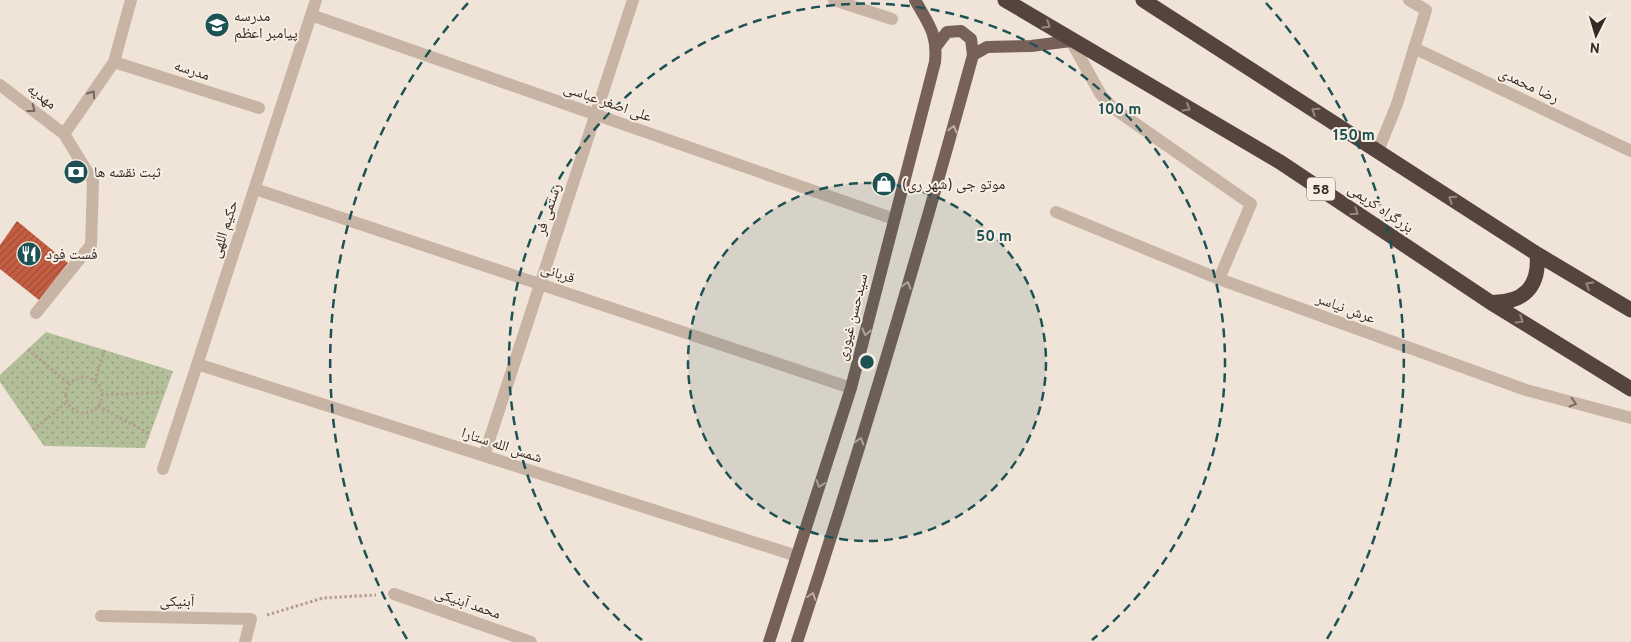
<svg xmlns="http://www.w3.org/2000/svg" width="1631" height="642" font-family="Overpass,'Noto Naskh Arabic',sans-serif">
<style>
.park{fill:url(#park-dots)}
.building{fill:url(#building-hatch)}
.lines{fill:none;stroke-linecap:round;stroke-linejoin:round}
.path{stroke:#b49e8f;stroke-width:3;stroke-dasharray:2.5 2.5;stroke-linecap:butt}
.minor{stroke:#c8b4a5;stroke-width:12}
.major{stroke:#766057;stroke-width:12}
.highway{stroke:#55443d;stroke-width:15}
.oneway{stroke:#968880}
.oneway2{stroke:#77685f}
.oneway3{stroke:#beaea5}
.ring{fill:none;stroke:#1d5254;stroke-width:2.5;stroke-dasharray:9 6}
.labels{text-anchor:middle;stroke-width:4;stroke-linejoin:round;paint-order:stroke}
.shield{fill:#f8eee4;stroke:#6f655f;stroke-width:1}
.shield-label{font-size:14px;font-weight:bold;fill:#342a26}
.poi-label{font-size:15px;fill:#342a26;stroke:#f8eee4;text-anchor:start}
.street-label{font-size:15px;fill:#342a26;stroke:#f8eee4}
.centre{fill:#1d5254;stroke:#f8eee4;stroke-width:2.5}
.ring-label{font-size:15px;text-anchor:middle;font-weight:bold;fill:#1d5254;stroke:#f8eee4;stroke-width:4;stroke-linejoin:round;paint-order:stroke}
</style>
<defs>
<pattern id="park-dots" width="8" height="8" patternUnits="userSpaceOnUse" patternTransform="scale(1.25)"><rect width="8" height="8" fill="#b3bf99"/><path d="M2 2h.1M6 6h.1" fill="none" stroke="#929b7d" stroke-width="1.8" stroke-linecap="round"/></pattern>
<pattern id="building-hatch" width="6" height="6" patternUnits="userSpaceOnUse" patternTransform="scale(1.25)"><rect width="6" height="6" fill="#c45e43"/><path d="M-1 1l2-2M0 6l6-6M5 7l2-2" fill="none" stroke="#a04e38"/></pattern>
</defs>
<rect width="100%" height="100%" fill="#f0e4d8"/>
<path class="park" d="M46,332L173,371L145,448L44,446L0,382V375Z"/>
<path class="building" d="M17,221L68,263L39,300L0,269V245Z"/>
<g class="lines">
<path class="path" d="M28,349L69,384
M66 395a18 18 0 1 1 36 0a18 18 0 1 1-36 0Z
M95,381L105,349
M101,395L165,392
M98,406L150,434
M33,430L67,402
M267,615L323,598L376,595"/>
<path class="minor" d="M834,0L892,19
M311,15L894,219
M1071,41L1101,95L1113,108L1251,204L1219,279
M1414,48L1631,151
M114,62L259,108
M0,85L64,134L93,181L91,245L36,313
M64,134L114,62L131,0
M1378,151L1397,104L1426,10L1409,0
M255,189L851,388
M1056,212L1219,279L1526,390L1631,418
M197,364L797,556
M484,456L633,0
M163,469L316,0
M394,594L531,642
M101,616L251,619L245,642"/>
<path class="major" d="M973,55L987,47L1031,46L1071,41
M769,642L851,388L935,62C938,34 928,23 915,0
M797,642C861,448 919,252 973,55L971,39L961,31L947,32L937,45"/>
<path class="highway" d="M1005,0L1280,162L1490,302L1631,389
M1143,0L1537,254L1631,310
M1490,302C1523,304 1540,287 1537,254"/>
</g>
<defs><path id="oneway-chevron" d="M-2-3.5L2.5 0L-2 3.5" fill="none" stroke-width="1.6" stroke-linecap="round" stroke-linejoin="round" transform="scale(1.25)"/></defs>
<g class="oneway">
<use href="#oneway-chevron" transform="translate(1047 25) rotate(32)"/>
<use href="#oneway-chevron" transform="translate(1187 108) rotate(30)"/>
<use href="#oneway-chevron" transform="translate(1315 111) rotate(-147)"/>
<use href="#oneway-chevron" transform="translate(1452 199) rotate(-147)"/>
<use href="#oneway-chevron" transform="translate(1355 212) rotate(34)"/>
<use href="#oneway-chevron" transform="translate(1589 285) rotate(-149)"/>
<use href="#oneway-chevron" transform="translate(1520 320) rotate(32)"/>
</g>
<g class="oneway2">
<use href="#oneway-chevron" transform="translate(92 94) rotate(-55)"/>
<use href="#oneway-chevron" transform="translate(32 109) rotate(37)"/>
<use href="#oneway-chevron" transform="translate(1573 403) rotate(15)"/>
</g>
<g class="oneway3">
<use href="#oneway-chevron" transform="translate(953 129) rotate(-75)"/>
<use href="#oneway-chevron" transform="translate(907 285) rotate(-73)"/>
<use href="#oneway-chevron" transform="translate(866 332) rotate(104)"/>
<use href="#oneway-chevron" transform="translate(860 441) rotate(-73)"/>
<use href="#oneway-chevron" transform="translate(820 484) rotate(108)"/>
<use href="#oneway-chevron" transform="translate(812 596) rotate(-72)"/>
</g>
<circle cx="867" cy="362" r="179" fill="#1d5254" fill-opacity=".12"/>
<g class="ring">
<circle cx="867" cy="362" r="179"/>
<path d="M642 640A358 358 0 1 1 1092 640"/>
<path d="M407 639A537 537 0 0 1 468 3M1266 3A537 537 0 0 1 1327 639"/>
</g>
<defs>
<symbol id="school-disc" viewBox="-11 -11 22 22"><circle r="9.5" fill="#1d5254" stroke="#f8eee4"/><path d="M0-5L7-2L0 1L-7-2ZM-4 1L0 2.5L4 1V4Q0 6-4 4Z" fill="#fff"/></symbol>
<symbol id="bank-disc" viewBox="-11 -11 22 22"><circle r="9.5" fill="#1d5254" stroke="#f8eee4"/><path d="M-6-4H6V4H-6ZM0-2.3a2.3 2.3 0 1 0 0 4.6a2.3 2.3 0 1 0 0-4.6Z" fill="#fff"/></symbol>
<symbol id="shop-disc" viewBox="-11 -11 22 22"><circle r="9.5" fill="#1d5254" stroke="#f8eee4"/><path d="M-5-2.5h2.3a2.7 3.5 0 0 1 5.4 0H5L5.5 6h-11ZM-1.5-2.5h3a1.5 2.3 0 0 0-3 0Z" fill="#fff"/></symbol>
<symbol id="restaurant-disc" viewBox="-11 -11 22 22"><circle r="9.5" fill="#1d5254" stroke="#f8eee4"/><path d="M-5-6h1v4h1v-4h1v4h1v-4h1v5L-1.5 .5V6h-2V.5L-5-1ZM5-6V6H3V1.5H1.5Q1.5-4 5-6Z" fill="#fff"/></symbol>
</defs>
<g fill-rule="evenodd">
<use href="#school-disc" x="203" y="11" width="28" height="28"/>
<use href="#bank-disc" x="62" y="158" width="28" height="28"/>
<use href="#shop-disc" x="870" y="170" width="28" height="28"/>
<use href="#restaurant-disc" x="15" y="240" width="28" height="28"/>
</g>
<g class="labels">
<rect class="shield" x="1307" y="177.5" width="28" height="23" rx="4"/>
<g class="shield-label">
<text x="1321" y="194">58</text>
</g>
<g class="poi-label">
<text x="234" y="21">مدرسه<tspan x="234" dy="17">پیامبر اعظم</tspan></text>
<text x="94" y="177">ثبت نقشه ها</text>
<text x="902" y="189">موتو جی (شهر ری)</text>
<text x="46" y="259">فست فود</text>
</g>
<g class="street-label">
<text transform="translate(192 70) rotate(18)" y="5">مدرسه</text>
<text transform="translate(1529 85) rotate(25)" y="5">رضا محمدی</text>
<text transform="translate(42 96) rotate(37)" y="5">مهدیه</text>
<text transform="translate(608 102) rotate(19)" y="5">علی اصغر عباسی</text>
<text transform="translate(1381 208) rotate(34)" y="5">بزرگراه کریمی</text>
<text transform="translate(548 209) rotate(-72)" y="5">رستمی فر</text>
<text transform="translate(224 229) rotate(-72)" y="5">حکیم اللهی</text>
<text transform="translate(558 273) rotate(19)" y="5">قربانی</text>
<text transform="translate(1346 308) rotate(20)" y="5">عرش نیاسر</text>
<text transform="translate(852 317) rotate(-76)" y="5">سیدحسن غیوری</text>
<text transform="translate(502 445) rotate(18)" y="5">شمس الله ستارا</text>
<text transform="translate(177 601) rotate(1)" y="5">آبنیکی</text>
<text transform="translate(468 603) rotate(19)" y="5">محمد آبنیکی</text>
</g>
</g>
<circle cx="867" cy="362" r="8" class="centre"/>
<g class="ring-label">
<text x="1120" y="114">100 m</text>
<text x="1354" y="140">150 m</text>
<text x="994" y="241">50 m</text>
</g>
<g transform="translate(1596 35) rotate(185)" stroke="#f8eee4" stroke-width="4" paint-order="stroke">
<path d="M0-4L9 19L0 12L-9 19Z" fill="#342a26"/>
<text y="-8" font-size="14" font-weight="bold" text-anchor="middle" fill="#342a26">N</text>
</g>
</svg>
